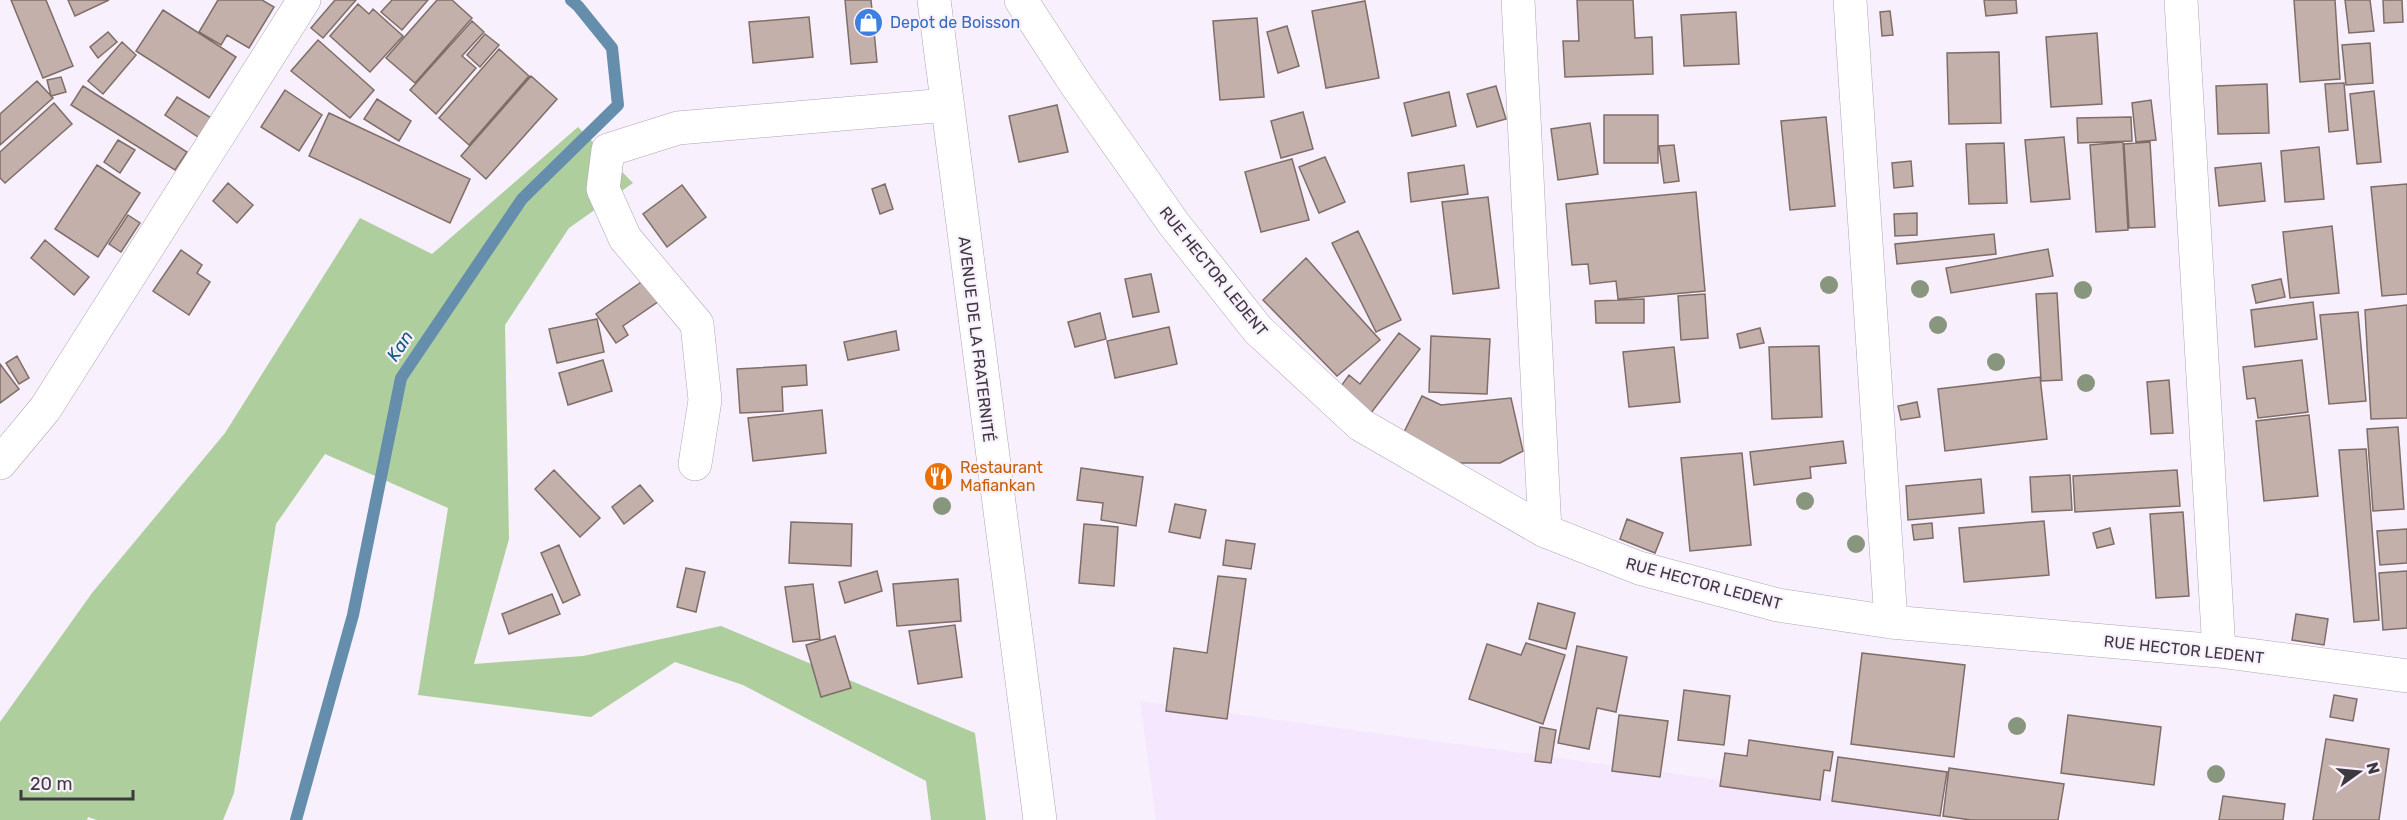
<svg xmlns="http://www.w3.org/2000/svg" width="2407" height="820" font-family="Rubik,sans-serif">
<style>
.built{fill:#f5e7fd}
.green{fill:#aece9e}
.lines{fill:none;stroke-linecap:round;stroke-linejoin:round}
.stream{stroke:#648eab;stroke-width:12}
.building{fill:#c3b0ab;stroke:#7f6d68;stroke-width:1.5}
.street-casing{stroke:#afa6b5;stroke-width:34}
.secondary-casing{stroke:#afa6b5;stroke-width:34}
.street{stroke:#fff;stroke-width:33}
.secondary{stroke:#fff;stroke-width:33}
.tree{fill:#87967d}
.labels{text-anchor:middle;stroke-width:4.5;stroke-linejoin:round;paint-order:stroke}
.shop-label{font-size:16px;fill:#366cbe;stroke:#f8f0fd;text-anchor:start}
.street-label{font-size:16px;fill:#3d393f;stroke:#f8f0fd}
.food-label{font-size:16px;fill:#c56008;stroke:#f8f0fd;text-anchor:start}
.water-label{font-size:18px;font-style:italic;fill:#0c5b81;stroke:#f8f0fd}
</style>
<rect width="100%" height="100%" fill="#f8f0fd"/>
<path class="built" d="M1140,701L2013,820H1156Z"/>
<path class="green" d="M578,127L633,183L569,228L505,325L509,539L474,664L583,656L721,626L975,733L986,820H931L926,781L743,685L675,662L591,717L418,695L448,508L325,454L276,524L234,793L223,820H97L88,817L87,820H0V722L92,593L225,433L360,218L432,254Z"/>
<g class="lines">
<path class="stream" d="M296,820L353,615L401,378L522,199L618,105L612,48L578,6L571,0"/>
</g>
<path class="building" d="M11,0H46L73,66L43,78Z
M68,0H109L75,16Z
M218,0H262L274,7L249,48L227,35L221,45L199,32Z
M335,0H356L323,38L311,28Z
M392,0H428L402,30L381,12Z
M437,0H452L472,18L415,83L386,58Z
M845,0H871L877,62L851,64Z
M1577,0H1633L1635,38L1652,37L1653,74L1565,77L1563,41H1579Z
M1984,0H2016L2017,13L1986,16Z
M2294,0H2335L2340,79L2300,82Z
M2345,0H2370L2374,31L2349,33Z
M2383,0H2402L2403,22L2384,23Z
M1365,1L1379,78L1326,88L1312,11Z
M358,4L369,14L373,9L403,36L370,72L330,36Z
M163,10L236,57L209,98L136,51Z
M1890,11L1893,35L1882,36L1880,12Z
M1736,12L1739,64L1684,66L1681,15Z
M809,17L813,57L753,63L749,22Z
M1257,18L1264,97L1220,100L1213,21Z
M472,21L484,32L462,56L476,68L436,114L410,90Z
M1287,26L1299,66L1278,73L1267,32Z
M108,32L117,42L98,58L90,47Z
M2097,33L2102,104L2051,107L2046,37Z
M485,34L499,45L480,67L467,55Z
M318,40L374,90L350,118L291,71Z
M122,42L136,55L103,94L88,81Z
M2370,43L2373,83L2346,85L2342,45Z
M499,49L529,76L469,145L439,118Z
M1999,52L2001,123L1949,124L1947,53Z
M531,76L557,99L486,179L461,156Z
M61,77L66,92L51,96L47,80Z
M37,81L53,98L0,145V114Z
M2344,83L2348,130L2329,132L2325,84Z
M2267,84L2269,133L2218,134L2216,86Z
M83,86L187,152L175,170L71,105Z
M1496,86L1506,119L1477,127L1467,94Z
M285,90L322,115L299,151L261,127Z
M2374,91L2381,162L2357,164L2350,94Z
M1449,92L1456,126L1412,136L1404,103Z
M177,97L213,119L201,139L165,115Z
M377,99L411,121L399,141L364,119Z
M2151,100L2156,140L2136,142L2132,103Z
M54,103L72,124L5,183L0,178V152Z
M1057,105L1068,152L1019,162L1009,116Z
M1303,112L1313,149L1281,158L1271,121Z
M329,113L470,179L450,223L309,156Z
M1604,115H1658V163H1604Z
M1826,117L1835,206L1790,210L1781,121Z
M2131,117L2132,141L2078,143L2077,118Z
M1590,123L1598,174L1558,180L1551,129Z
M2064,137L2070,199L2031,202L2025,140Z
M118,140L135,150L120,173L104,162Z
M2123,142L2128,230L2096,232L2090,145Z
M2150,142L2155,227L2129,228L2124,144Z
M2004,143L2007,203L1969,204L1966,144Z
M1674,145L1679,181L1664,183L1659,146Z
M2319,147L2324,199L2285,202L2281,151Z
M1325,157L1345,202L1319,213L1299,167Z
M1292,159L1309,220L1261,232L1245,172Z
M1911,161L1913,186L1894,188L1892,163Z
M2261,163L2265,201L2219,206L2215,168Z
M97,165L140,193L98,257L55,229Z
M1464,165L1468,194L1411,202L1408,173Z
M228,183L253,205L237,223L213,201Z
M885,184L893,209L880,214L872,189Z
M2407,184V294L2382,296L2371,187Z
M682,185L706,217L667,247L643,214Z
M1696,192L1705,291L1618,299L1616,281L1590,284L1588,264L1572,265L1566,204Z
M1488,197L1499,288L1453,294L1442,202Z
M1917,213V235L1895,236L1894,214Z
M128,215L140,223L121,252L109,244Z
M2332,226L2339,293L2290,298L2283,232Z
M1358,231L1401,320L1376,332L1332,243Z
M1994,234L1996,254L1897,264L1895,244Z
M45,240L89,277L74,295L31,258Z
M2048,249L2053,276L1951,293L1946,268Z
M181,250L202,265L197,273L210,282L189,315L153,291Z
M1306,258L1380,340L1337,376L1263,300Z
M1151,274L1159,312L1133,317L1125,279Z
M647,278L662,299L623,326L628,335L616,343L596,314Z
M2281,279L2285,297L2256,303L2252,285Z
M2057,293L2062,380L2041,381L2036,294Z
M1705,294L1708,338L1681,340L1678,296Z
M1644,299V323H1596L1595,301Z
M2313,302L2317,339L2255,347L2251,310Z
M2407,305V418L2371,419L2365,310Z
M2358,312L2366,401L2329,404L2320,315Z
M1100,313L1106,339L1075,347L1068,322Z
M597,319L604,352L557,363L549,329Z
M1169,327L1177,364L1115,378L1107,341Z
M1760,328L1764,343L1740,348L1737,334Z
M896,331L899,350L848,360L844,342Z
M1399,333L1420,349L1371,413L1339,389L1349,375L1360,384Z
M1431,336L1490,339L1487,394L1429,392Z
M1819,346L1822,417L1772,419L1769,347Z
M1674,347L1680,402L1629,407L1623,352Z
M17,356L29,378L19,384L6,363Z
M603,360L612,391L568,405L559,373Z
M2302,360L2308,412L2258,418L2255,398L2247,399L2243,367Z
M0,364L19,389L0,403Z
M806,365L807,385L782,387L783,411L740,413L737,369Z
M2040,377L2047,439L1945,451L1938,389Z
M2169,380L2173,433L2151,434L2147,382Z
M1422,396L1441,405L1511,398L1523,451L1500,463H1449L1403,434Z
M1917,402L1920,417L1901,420L1898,406Z
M822,410L826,453L753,461L748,418Z
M2309,415L2318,496L2264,501L2256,421Z
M2398,427L2404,509L2373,511L2367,429Z
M1843,441L1846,463L1810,467L1811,478L1754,485L1750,452Z
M2366,449L2379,620L2354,622L2339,450Z
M1742,453L1751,545L1690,551L1681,458Z
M1081,468L1143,477L1136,526L1101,520L1103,503L1077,500Z
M554,470L600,518L580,537L535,489Z
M2177,470L2180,506L2075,512L2073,476Z
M2070,475L2072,510L2032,512L2030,477Z
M1981,479L1984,513L1908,520L1906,486Z
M640,485L653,501L624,524L612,507Z
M1175,504L1206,510L1200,538L1169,532Z
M2183,512L2189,596L2156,598L2150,514Z
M1627,519L1663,533L1655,553L1620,539Z
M2044,521L2049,575L1964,582L1959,528Z
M791,522L852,524L851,566L789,563Z
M1932,523L1933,538L1914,540L1912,525Z
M1084,524L1118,527L1114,586L1079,583Z
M2110,528L2114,544L2097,548L2093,533Z
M2407,529V563L2380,565L2377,531Z
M1226,540L1255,544L1251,569L1223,565Z
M559,545L580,595L563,603L541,553Z
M686,568L705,572L696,612L677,607Z
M877,571L882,591L845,603L839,582Z
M2407,571V628L2383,630L2379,573Z
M1218,576L1246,579L1227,719L1166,711L1174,648L1207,653Z
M958,579L961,621L897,626L893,584Z
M813,584L820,639L793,642L785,587Z
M552,594L560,614L509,634L502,614Z
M1538,603L1575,613L1566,649L1529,639Z
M2296,614L2328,619L2324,645L2292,640Z
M955,625L962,677L918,684L909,631Z
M835,636L851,688L821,697L806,645Z
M1526,643L1565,655L1543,724L1469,699L1487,644L1521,655Z
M1577,646L1627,657L1616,712L1597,708L1589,749L1558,743Z
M1862,653L1965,665L1954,757L1851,744Z
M1684,690L1730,696L1724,745L1678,740Z
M2334,695L2357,699L2353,721L2330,717Z
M1619,715L1668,721L1660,777L1612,771Z
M2068,715L2161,727L2154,785L2061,773Z
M1540,727L1556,730L1551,763L1535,761Z
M2326,739L2389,749L2379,820H2313Z
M1749,740L1833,752L1830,771L1824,770L1820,800L1720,786L1725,753L1747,756Z
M1838,757L1947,772L1940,816L1832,801Z
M1949,768L2064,784L2058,820H1971L1943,816Z
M2223,796L2285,804L2283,820H2219Z"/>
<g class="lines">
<defs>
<path id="street" d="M1021,0L1075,83L1174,224L1258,330L1361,425L1545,531L1639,568L1778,605L1891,622L2219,651L2407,676
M1518,0L1545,531
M1850,0L1891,622
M2181,0L2219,651
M0,463L45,409L304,0
M695,464L705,400L697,324L625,238L603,189L608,150L678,128L947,105"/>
<path id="secondary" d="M934,0L1040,820"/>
</defs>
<use href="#street" class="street-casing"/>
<use href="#secondary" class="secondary-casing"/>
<use href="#street" class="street"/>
<use href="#secondary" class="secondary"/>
</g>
<g class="tree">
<circle cx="1829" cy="285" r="9"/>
<circle cx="1920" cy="289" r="9"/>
<circle cx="2083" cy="290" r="9"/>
<circle cx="1938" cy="325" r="9"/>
<circle cx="1996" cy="362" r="9"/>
<circle cx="2086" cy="383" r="9"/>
<circle cx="1805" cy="501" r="9"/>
<circle cx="942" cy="506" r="9"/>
<circle cx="1856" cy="544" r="9"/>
<circle cx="2017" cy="726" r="9"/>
<circle cx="2216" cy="774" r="9"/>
</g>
<defs>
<symbol id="shop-disc" viewBox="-11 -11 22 22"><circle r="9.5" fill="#3f7fe0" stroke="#f8f0fd"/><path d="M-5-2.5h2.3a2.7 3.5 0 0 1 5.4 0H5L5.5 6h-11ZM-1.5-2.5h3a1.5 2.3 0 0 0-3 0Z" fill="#fff"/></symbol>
<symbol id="restaurant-disc" viewBox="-11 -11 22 22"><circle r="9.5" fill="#e8710a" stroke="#f8f0fd"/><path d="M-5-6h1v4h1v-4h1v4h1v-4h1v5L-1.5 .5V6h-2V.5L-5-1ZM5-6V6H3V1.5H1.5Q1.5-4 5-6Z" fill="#fff"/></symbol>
</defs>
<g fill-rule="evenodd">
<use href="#shop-disc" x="852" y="6" width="33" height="33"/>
<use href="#restaurant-disc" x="922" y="460" width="33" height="33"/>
</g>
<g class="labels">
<g class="shop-label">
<text x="890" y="28">Depot de Boisson</text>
</g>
<g class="street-label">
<text transform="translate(1214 271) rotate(51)" y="6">RUE HECTOR LEDENT</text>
<text transform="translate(977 339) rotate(83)" y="6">AVENUE DE LA FRATERNITÉ</text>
<text transform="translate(1704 583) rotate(15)" y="6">RUE HECTOR LEDENT</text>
<text transform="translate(2184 649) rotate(6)" y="6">RUE HECTOR LEDENT</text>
</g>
<g class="food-label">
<text x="960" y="473">Restaurant<tspan x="960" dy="18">Mafiankan</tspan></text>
</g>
<g class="water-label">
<text transform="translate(400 346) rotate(-56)" y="6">Kan</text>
</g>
</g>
<g transform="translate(2359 772) rotate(75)" stroke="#f8f0fd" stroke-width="4.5" paint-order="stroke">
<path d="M0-4.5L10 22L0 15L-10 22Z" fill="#3d393f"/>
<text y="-9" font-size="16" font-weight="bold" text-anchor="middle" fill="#3d393f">N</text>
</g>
<path d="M21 790v9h112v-9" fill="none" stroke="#3d393f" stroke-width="3"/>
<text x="30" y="790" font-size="18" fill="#3d393f" stroke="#f8f0fd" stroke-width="4.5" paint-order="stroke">20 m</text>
</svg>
